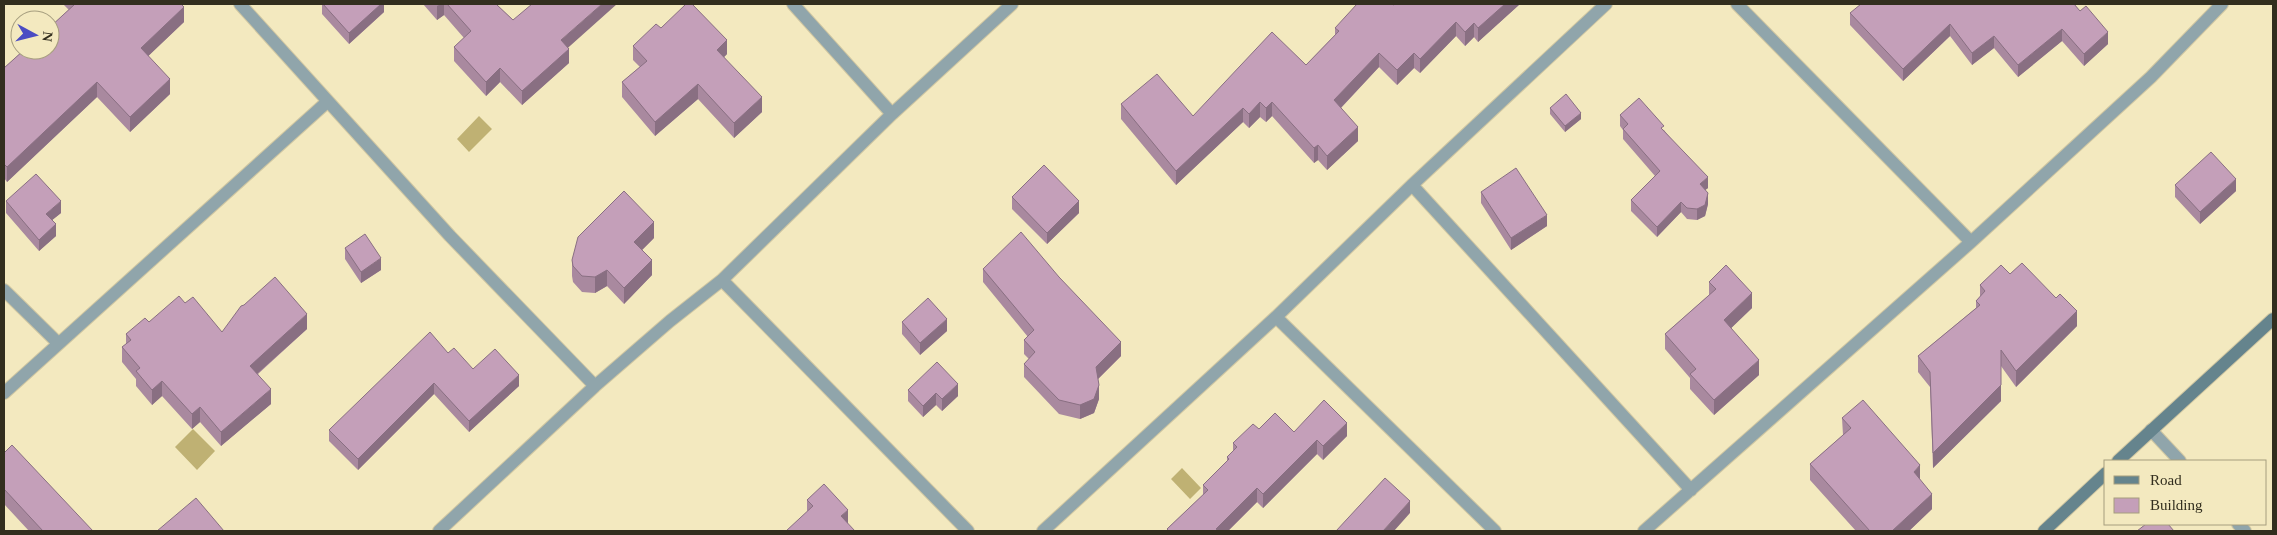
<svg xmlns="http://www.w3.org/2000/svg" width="2277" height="535" font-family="Georgia,serif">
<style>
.water{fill:#bfb173}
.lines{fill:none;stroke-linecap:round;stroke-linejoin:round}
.street-casing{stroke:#d0c7a2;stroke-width:14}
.secondary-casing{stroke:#d0c7a2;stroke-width:14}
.street{stroke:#90a5ab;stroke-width:12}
.secondary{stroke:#65848d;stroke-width:12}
.wall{fill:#a9899f}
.shaded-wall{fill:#896f82}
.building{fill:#c49fb9;stroke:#896f82}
</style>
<rect width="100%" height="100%" fill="#f3e9bf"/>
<path class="water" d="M479,116L492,129L469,152L457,139Z
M193,429L215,451L197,470L175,447Z
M1182,468L1201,488L1190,499L1171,479Z"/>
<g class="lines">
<defs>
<path id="street" d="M240,4L450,236L595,386
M793,4L892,114
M1737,4L1971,242
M1412,185L1691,490
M722,280L968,531
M4,290L58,343
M1276,317L1495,531
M4,393L327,102
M2151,430L2180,461
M2238,524L2245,531
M439,531L595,386L670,321L722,280L892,114L1012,4
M1043,531L1276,317L1412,185L1606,4
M1644,531L1971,242L2151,77L2222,4"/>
<path id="secondary" d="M2118,461L2273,319
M2044,531L2106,473"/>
</defs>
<use href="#street" class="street-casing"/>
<use href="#secondary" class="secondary-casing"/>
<use href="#street" class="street"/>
<use href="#secondary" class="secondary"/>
</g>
<path class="wall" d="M63,4H181L184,22L148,56L170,94L130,132L97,97L7,182L4,178V68L69,10Z
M322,4H384V12L349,44L322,14Z
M423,4H496L513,20L568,48L569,63L522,105L500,82L486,96L454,61V47L464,38L444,15L437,20Z
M1520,4L1478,42L1474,37L1465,46L1456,36L1420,73L1414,68L1397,85L1379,67L1341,108L1358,141L1327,170L1318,160L1314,163L1272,116L1266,122L1260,117L1249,128L1243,122L1176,185L1121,119V104L1193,116L1306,65L1335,35V28L1393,5Z
M2074,4L2108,44L2084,66L2062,41L2018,77L1994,48L1972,65L1950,36L1903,81L1850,25V13Z
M661,28L727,54L724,57L762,112L734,138L698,99L655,136L622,97V82L640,67L633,60V46Z
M1550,108L1581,119L1565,132L1550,114Z
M1620,115L1664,130L1708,188L1705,190L1708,204L1705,216L1697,220L1687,219L1681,212L1657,237L1631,211V200L1655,176L1623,139V130L1620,126Z
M2175,185L2236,191L2200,224L2175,197Z
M1481,192L1547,226L1511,250L1481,203Z
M1012,197L1079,213L1047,244L1012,209Z
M6,201L61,213L52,220L56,236L39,251L6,213Z
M654,238L642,250L652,275L624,304L607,286L595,293L582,292L573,282L572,276V260Z
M345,248L381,270L361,283L345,259Z
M983,269L1121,356L1098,379L1099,399L1094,413L1080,419L1059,414L1024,377V364L1029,359L1024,354V340L1028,337L983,282Z
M2010,274L2077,326L2016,387L2001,366V401L1933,468L1930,387L1918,372V356L1976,308V301L1980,297V285Z
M1709,282L1752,308L1731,328L1759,375L1714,415L1690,389V378L1665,349V334L1709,295Z
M185,303L222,332L307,329L258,374L271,404L221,446L200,422L192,429L162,396L152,405L136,386V379L122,362V347L126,344V334Z
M902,322L947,331L920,355L902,334Z
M448,353L473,369L519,386L469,432L434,394L358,470L329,441V430Z
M908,390L958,396L942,411L936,405L923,417L908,401Z
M1842,418L1920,480L1932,509L1909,531H1856L1810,480V464L1843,435Z
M1259,429L1347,436L1323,460L1317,454L1263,508L1257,502L1228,531H1167V529L1203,495V485L1227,461V457L1233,451V443Z
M4,453L93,531H29L4,504Z
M807,500L848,524L807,511Z"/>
<path class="shaded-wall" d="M381,4H384V12L349,44V33Z
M441,4H444V15L437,20V6Z
M602,4H617L561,54V40Z
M1505,4H1520L1478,42V28Z
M184,7V22L141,63V48Z
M1456,22V36L1420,73V59Z
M1474,23V37L1465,46V32Z
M1950,24V36L1903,81V69Z
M2062,29V41L2018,77V65Z
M2108,32V44L2084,66V54Z
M1994,36V48L1972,65V53Z
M727,40V54L717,64V50Z
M569,49V63L522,105V91Z
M1379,53V67L1334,115V100Z
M1414,53V68L1397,85V70Z
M500,68V82L486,96V82Z
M170,79V94L130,132V117Z
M97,82V97L7,182V167Z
M698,84V99L655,136V122Z
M762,97V112L734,138V123Z
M1260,102V117L1249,128V114Z
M1272,102V116L1266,122V108Z
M1243,108V122L1176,185V171Z
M1581,113V119L1565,132V126Z
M1358,127V141L1327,170V156Z
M1318,145V160L1314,163V148Z
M1708,177V188L1700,194V184Z
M2236,179V191L2200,224V212Z
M1708,193V204L1705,216L1697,220V209Z
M61,201V213L46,225V214Z
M1079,201V213L1047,244V233Z
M1681,202V212L1657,237V227Z
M1547,215V226L1511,250V238Z
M654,222V238L634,258V242Z
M56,224V236L39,251V240Z
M381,258V270L361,283V272Z
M652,260V275L624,304V288Z
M607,270V286L595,293V277Z
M1752,293V308L1724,335V320Z
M2077,311V326L2016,387V371Z
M307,314V329L250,380V366Z
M947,319V331L920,355V343Z
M1121,342V356L1096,381V367Z
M1759,360V375L1714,415V400Z
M519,375V386L469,432V421Z
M162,381V396L152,405V390Z
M434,383V394L358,470V459Z
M958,384V396L942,411V399Z
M1099,385V399L1094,413L1080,419V405Z
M2001,385V401L1933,468V453Z
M271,389V404L221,446V432Z
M936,393V405L923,417V406Z
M200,407V422L192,429V414Z
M1347,423V436L1323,460V446Z
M1317,440V454L1263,508V494Z
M1920,465V481L1914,472Z
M1257,488V502L1228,531H1216V529Z
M1932,494V509L1909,531H1892Z
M1410,501V513L1394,531H1383Z
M848,510V526L841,516Z"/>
<path class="building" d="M75,4H181L184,7L141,48L170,79L130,117L97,82L7,167L4,164V68L24,50H50V27Z
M323,4H381L349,33Z
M447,4H496L513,20L532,4H602L561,40L569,49L522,91L500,68L486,82L454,47L471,31Z
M686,4H692L727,40L717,50L762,97L734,123L698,84L655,122L622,82L647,61L633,46L656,24L661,28Z
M1357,4H1392L1393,5L1395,4H1505L1478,28L1474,23L1465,32L1456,22L1420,59L1414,53L1397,70L1379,53L1334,100L1358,127L1327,156L1318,145L1314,148L1272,102L1266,108L1260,102L1249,114L1243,108L1176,171L1121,104L1157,74L1193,116L1272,32L1306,65L1339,31L1335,28Z
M1861,4H2074L2080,11L2086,6L2108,32L2084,54L2062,29L2018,65L1994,36L1972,53L1950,24L1903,69L1850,13Z
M1566,94L1581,113L1565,126L1550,108Z
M1639,98L1664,126L1661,128L1708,177L1700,184L1708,193L1705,205L1697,209L1687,208L1681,202L1657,227L1631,200L1660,171L1623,129L1628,124L1620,115Z
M2211,152L2236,179L2200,212L2175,185Z
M1044,165L1079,201L1047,233L1012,197Z
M1516,168L1547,215L1511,238L1481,192Z
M36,174L61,201L46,214L56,224L39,240L6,201Z
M624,191L654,222L634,242L652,260L624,288L607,270L595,277L582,276L573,266L572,260L578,237Z
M1021,232L1059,277L1121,342L1096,367L1099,385L1094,399L1080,405L1059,400L1024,364L1035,352L1024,340L1034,330L983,269Z
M365,234L381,258L361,272L345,248Z
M2022,263L2056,298L2060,294L2077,311L2016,371L2001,350V385L1933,453L1930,372L1918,356L1980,305L1976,301L1985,291L1980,285L2001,265L2010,274Z
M1726,265L1752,293L1724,320L1759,360L1714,400L1690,374L1696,369L1665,334L1716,289L1709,282Z
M275,277L307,314L250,366L271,389L221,432L200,407L192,414L162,381L152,390L136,371L140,368L122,347L131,340L126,334L145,318L149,322L179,296L185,303L193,297L222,332L241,306L244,305Z
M928,298L947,319L920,343L902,322Z
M430,332L448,353L454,348L473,369L495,349L519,375L469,421L434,383L358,459L329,430Z
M937,362L958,384L942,399L936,393L923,406L908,390Z
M1324,400L1347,423L1323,446L1317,440L1263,494L1257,488L1216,529L1219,531H1169L1167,529L1208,490L1203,485L1229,459L1227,457L1237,447L1233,443L1253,424L1259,429L1275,413L1294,432Z
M1863,400L1920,465L1914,472L1932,494L1892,531H1870L1810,464L1851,428L1842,418Z
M12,445L93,531H43L4,489V453Z
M1385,478L1410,501L1383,531H1336Z
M824,484L848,510L841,516L855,531H786L813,506L807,500Z
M196,498L224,531H157Z
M2146,524H2168L2174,531H2137Z"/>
<rect width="2277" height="535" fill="none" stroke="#322e1e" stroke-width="10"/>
<rect x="2104" y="460" width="162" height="65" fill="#f3e9bf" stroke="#a69e7f"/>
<rect x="2114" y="476" width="25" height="8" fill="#65848d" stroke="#a69e7f"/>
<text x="2150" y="485" font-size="15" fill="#322e1e">Road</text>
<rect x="2114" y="498" width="25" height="15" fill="#c49fb9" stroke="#a69e7f"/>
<text x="2150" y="510" font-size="15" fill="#322e1e">Building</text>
<g transform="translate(35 35) rotate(97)"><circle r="24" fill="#f3e9bf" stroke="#a69e7f"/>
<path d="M0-4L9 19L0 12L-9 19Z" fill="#4b4cc3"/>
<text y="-8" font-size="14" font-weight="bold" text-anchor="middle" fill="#322e1e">N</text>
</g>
</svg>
